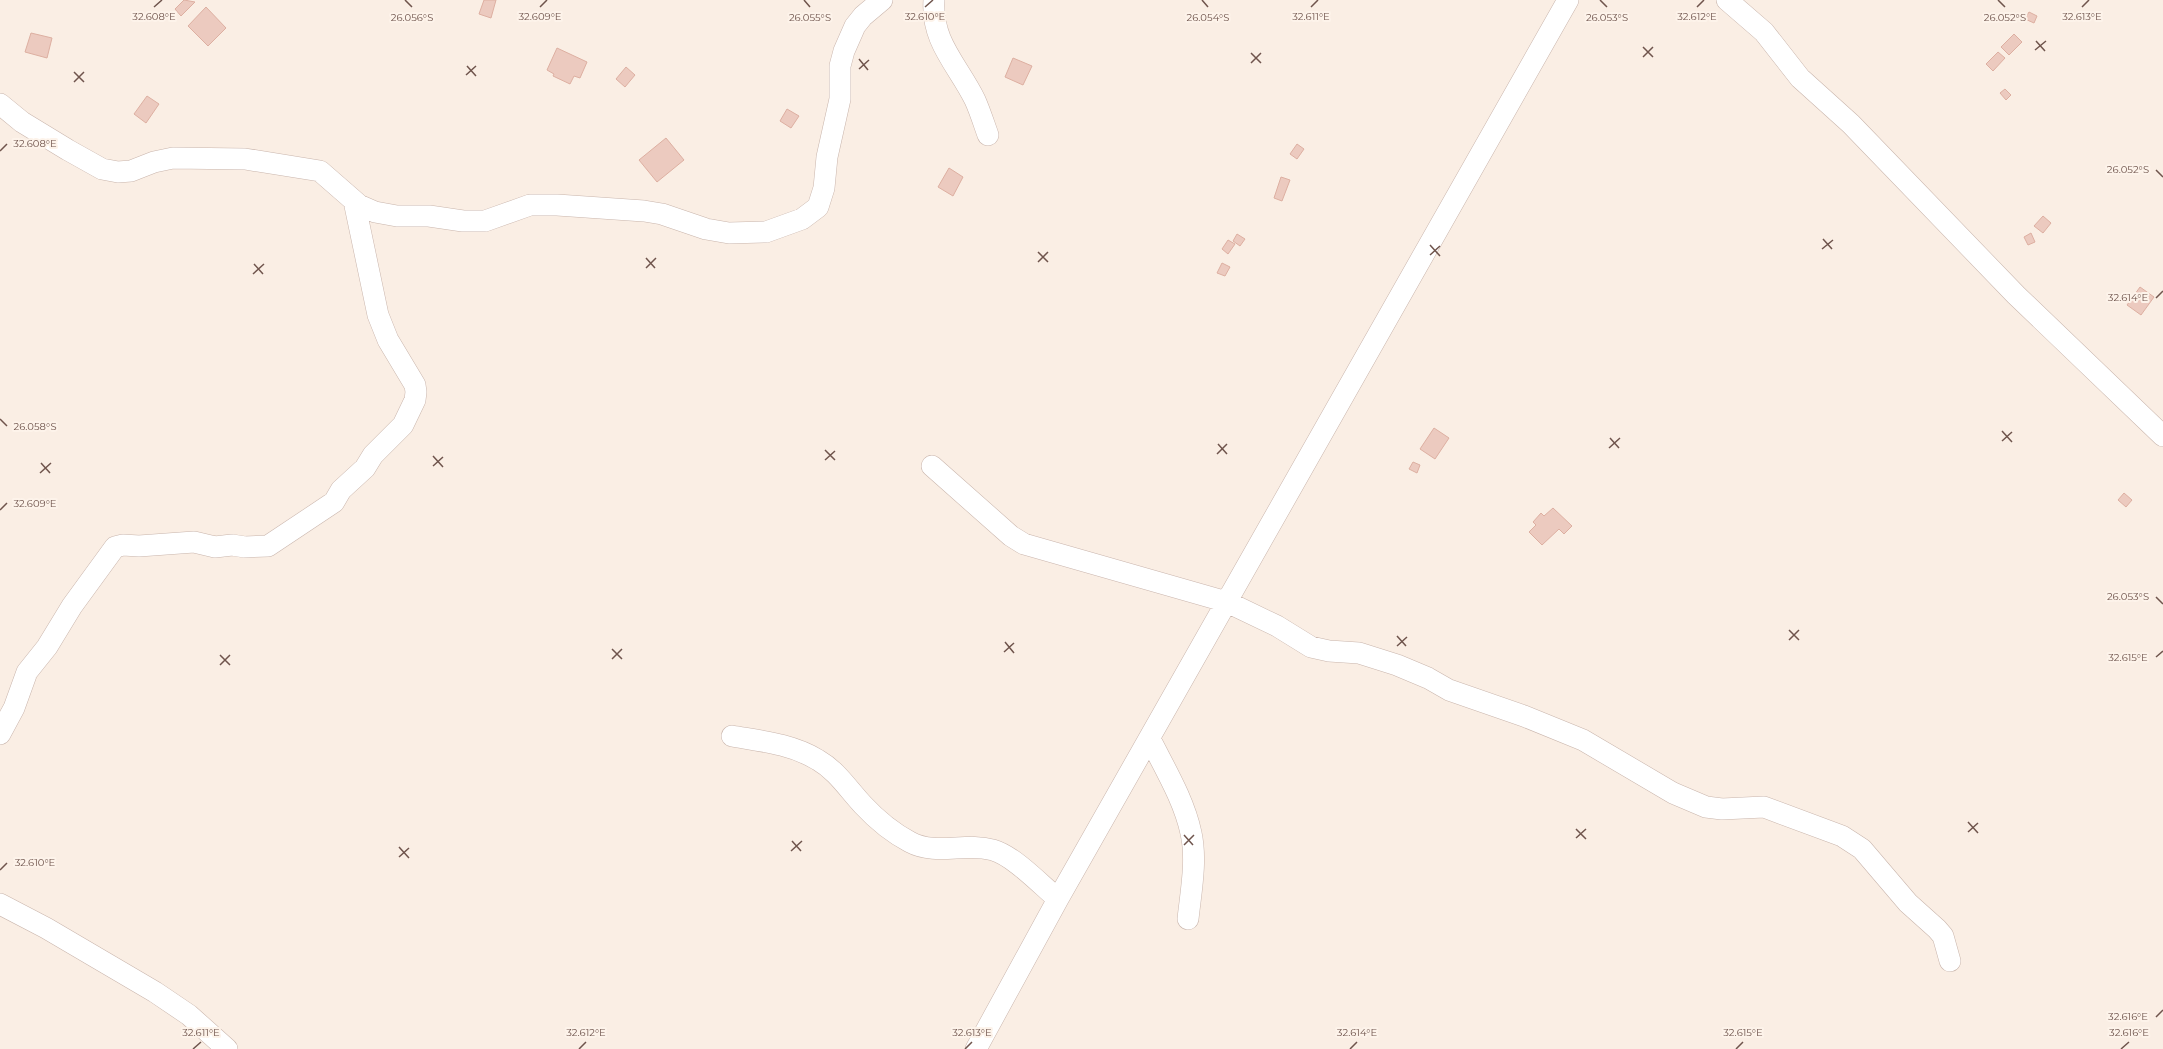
<svg xmlns="http://www.w3.org/2000/svg" width="2163" height="1049" font-family="Montserrat,sans-serif">
<style>
.building{fill:#eccabf;stroke:#ddafa1}
.lines{fill:none;stroke-linecap:round;stroke-linejoin:round}
.minor-casing{stroke:#c9b5ac;stroke-width:22}
.minor{stroke:#fff;stroke-width:21}
.ticks{fill:none;stroke:#6f544c;stroke-width:1.5}
.ticks-label{font-size:10px;text-anchor:middle;fill:#6f544c;stroke:#fdf3ea;stroke-width:4;stroke-linejoin:round;paint-order:stroke}
</style>
<rect width="100%" height="100%" fill="#faeee4"/>
<path class="building" d="M184,0L195,2L181,16L175,9Z
M484,0H496L491,18L479,14Z
M206,7L226,28L208,46L188,26Z
M2029,12L2037,16L2034,23L2025,19Z
M31,33L52,38L47,58L25,52Z
M2014,34L2022,42L2009,55L2001,47Z
M557,48L587,62L580,78L574,76L570,84L553,76L554,74L547,70Z
M1998,52L2005,58L1993,71L1986,64Z
M1013,58L1032,66L1023,85L1005,77Z
M626,67L635,75L625,87L616,79Z
M2005,89L2011,95L2006,100L2000,93Z
M147,96L159,104L146,123L134,114Z
M787,109L799,116L791,128L780,121Z
M666,138L684,160L657,182L639,160Z
M1297,144L1304,149L1297,159L1290,154Z
M949,168L963,177L953,196L938,187Z
M1281,177L1290,180L1282,201L1274,198Z
M2043,216L2051,223L2043,233L2034,226Z
M2031,233L2035,242L2028,245L2024,237Z
M1237,234L1245,239L1240,246L1233,241Z
M1228,240L1235,244L1228,254L1222,249Z
M1222,263L1230,267L1225,276L1217,273Z
M2140,287L2154,297L2141,315L2127,305Z
M1434,428L1449,438L1435,459L1420,449Z
M1413,462L1420,465L1417,473L1409,469Z
M2124,493L2132,500L2126,507L2118,500Z
M1553,508L1572,526L1564,534L1559,529L1542,545L1529,532L1536,525L1533,522L1541,513L1544,516Z"/>
<g class="lines">
<defs>
<path id="minor" d="M934,0C931,42 958,65 975,100C980,111 984,124 988,135
M1727,0L1764,32L1800,78L1851,124L2016,295L2163,436
M0,104L22,122L68,150L102,169L118,172L131,171L154,162L173,158L245,159L320,171L359,205L375,212L397,216H429L463,221H485L530,205H557L644,211L662,214L706,229L729,233L766,232L802,219L818,207L824,188L827,157L840,99V66L844,51L855,26L863,16L882,0
M932,466L1011,536L1024,544L1227,602L1277,626L1311,647L1329,651L1359,653L1397,665L1428,678L1449,690L1524,716L1583,740L1673,793L1706,807L1722,809L1764,807L1842,836L1862,849L1908,903L1937,929L1943,936L1950,961
M0,734L14,708L27,672L47,647L72,606L115,547L123,545L139,546L194,542L215,547L232,545L245,547L268,546L334,502L341,490L365,468L373,455L403,425L415,400L416,392L415,385L388,340L378,315L354,201
M732,736C761,741 792,744 818,760C837,771 848,789 863,805C876,819 893,833 910,842C936,856 966,842 993,850C1014,856 1041,885 1058,899
M1150,739C1165,769 1184,800 1191,833C1197,860 1191,891 1188,919
M0,904L46,928L155,992L189,1015L227,1049
M976,1049L1058,899L1568,0"/>
</defs>
<use href="#minor" class="minor-casing"/>
<use href="#minor" class="minor"/>
</g>
<path class="ticks" d="M405,0L412,7M804,0L810,7M1202,0L1208,7M1600,0L1607,7M1998,0L2005,7M154,7L162,0M540,7L547,0M925,7L933,0M1311,7L1318,0M1697,7L1704,0M2082,7L2089,0M2036,41L2045,51M1643,47L1653,57M2035,50L2046,41M1251,53L1261,63M1643,57L1653,47M859,59L868,70M1251,63L1261,53M467,66L476,76M859,69L869,60M74,72L84,82M466,75L476,66M74,82L84,72M0,151L7,144M2156,170L2163,177M1823,239L1832,249M1430,245L1440,256M1822,249L1833,240M1038,252L1048,262M1430,255L1440,246M646,258L655,268M1038,262L1048,252M254,264L263,274M646,268L656,258M253,274L264,264M2156,298L2163,291M0,419L7,426M2002,431L2012,442M1610,438L1619,448M2002,441L2012,432M1218,444L1227,454M1609,448L1620,438M825,450L835,460M1217,454L1227,444M433,456L443,467M825,460L835,451M41,463L50,473M433,466L443,457M40,473L51,463M0,510L7,503M2156,597L2163,604M1789,630L1799,640M1397,636L1406,646M1789,640L1799,630M1005,642L1014,653M1397,646L1407,637M612,649L622,659M1004,652L1014,643M220,655L230,665M2156,657L2163,651M612,659L622,649M220,665L230,655M1968,822L1978,833M1576,829L1586,839M1968,832L1978,823M1184,835L1193,845M1576,838L1586,829M792,841L801,851M1184,845L1194,835M399,847L409,858M791,851L802,841M399,857L409,848M0,870L7,863M2156,1017L2163,1010M193,1049L201,1042M579,1049L586,1042M965,1049L972,1042M1350,1049L1357,1042M1736,1049L1743,1042M2121,1049L2129,1042"/>
<g class="ticks-label">
<text x="154" y="20">32.608°E</text>
<text x="540" y="20">32.609°E</text>
<text x="925" y="20">32.610°E</text>
<text x="1311" y="20">32.611°E</text>
<text x="1697" y="20">32.612°E</text>
<text x="2082" y="20">32.613°E</text>
<text x="1208" y="21">26.054°S</text>
<text x="1607" y="21">26.053°S</text>
<text x="2005" y="21">26.052°S</text>
<text x="412" y="21">26.056°S</text>
<text x="810" y="21">26.055°S</text>
<text x="35" y="147">32.608°E</text>
<text x="2128" y="173">26.052°S</text>
<text x="2128" y="301">32.614°E</text>
<text x="35" y="430">26.058°S</text>
<text x="35" y="507">32.609°E</text>
<text x="2128" y="600">26.053°S</text>
<text x="2128" y="661">32.615°E</text>
<text x="35" y="866">32.610°E</text>
<text x="2128" y="1020">32.616°E</text>
<text x="201" y="1036">32.611°E</text>
<text x="586" y="1036">32.612°E</text>
<text x="972" y="1036">32.613°E</text>
<text x="1357" y="1036">32.614°E</text>
<text x="1743" y="1036">32.615°E</text>
<text x="2129" y="1036">32.616°E</text>
</g>
</svg>
